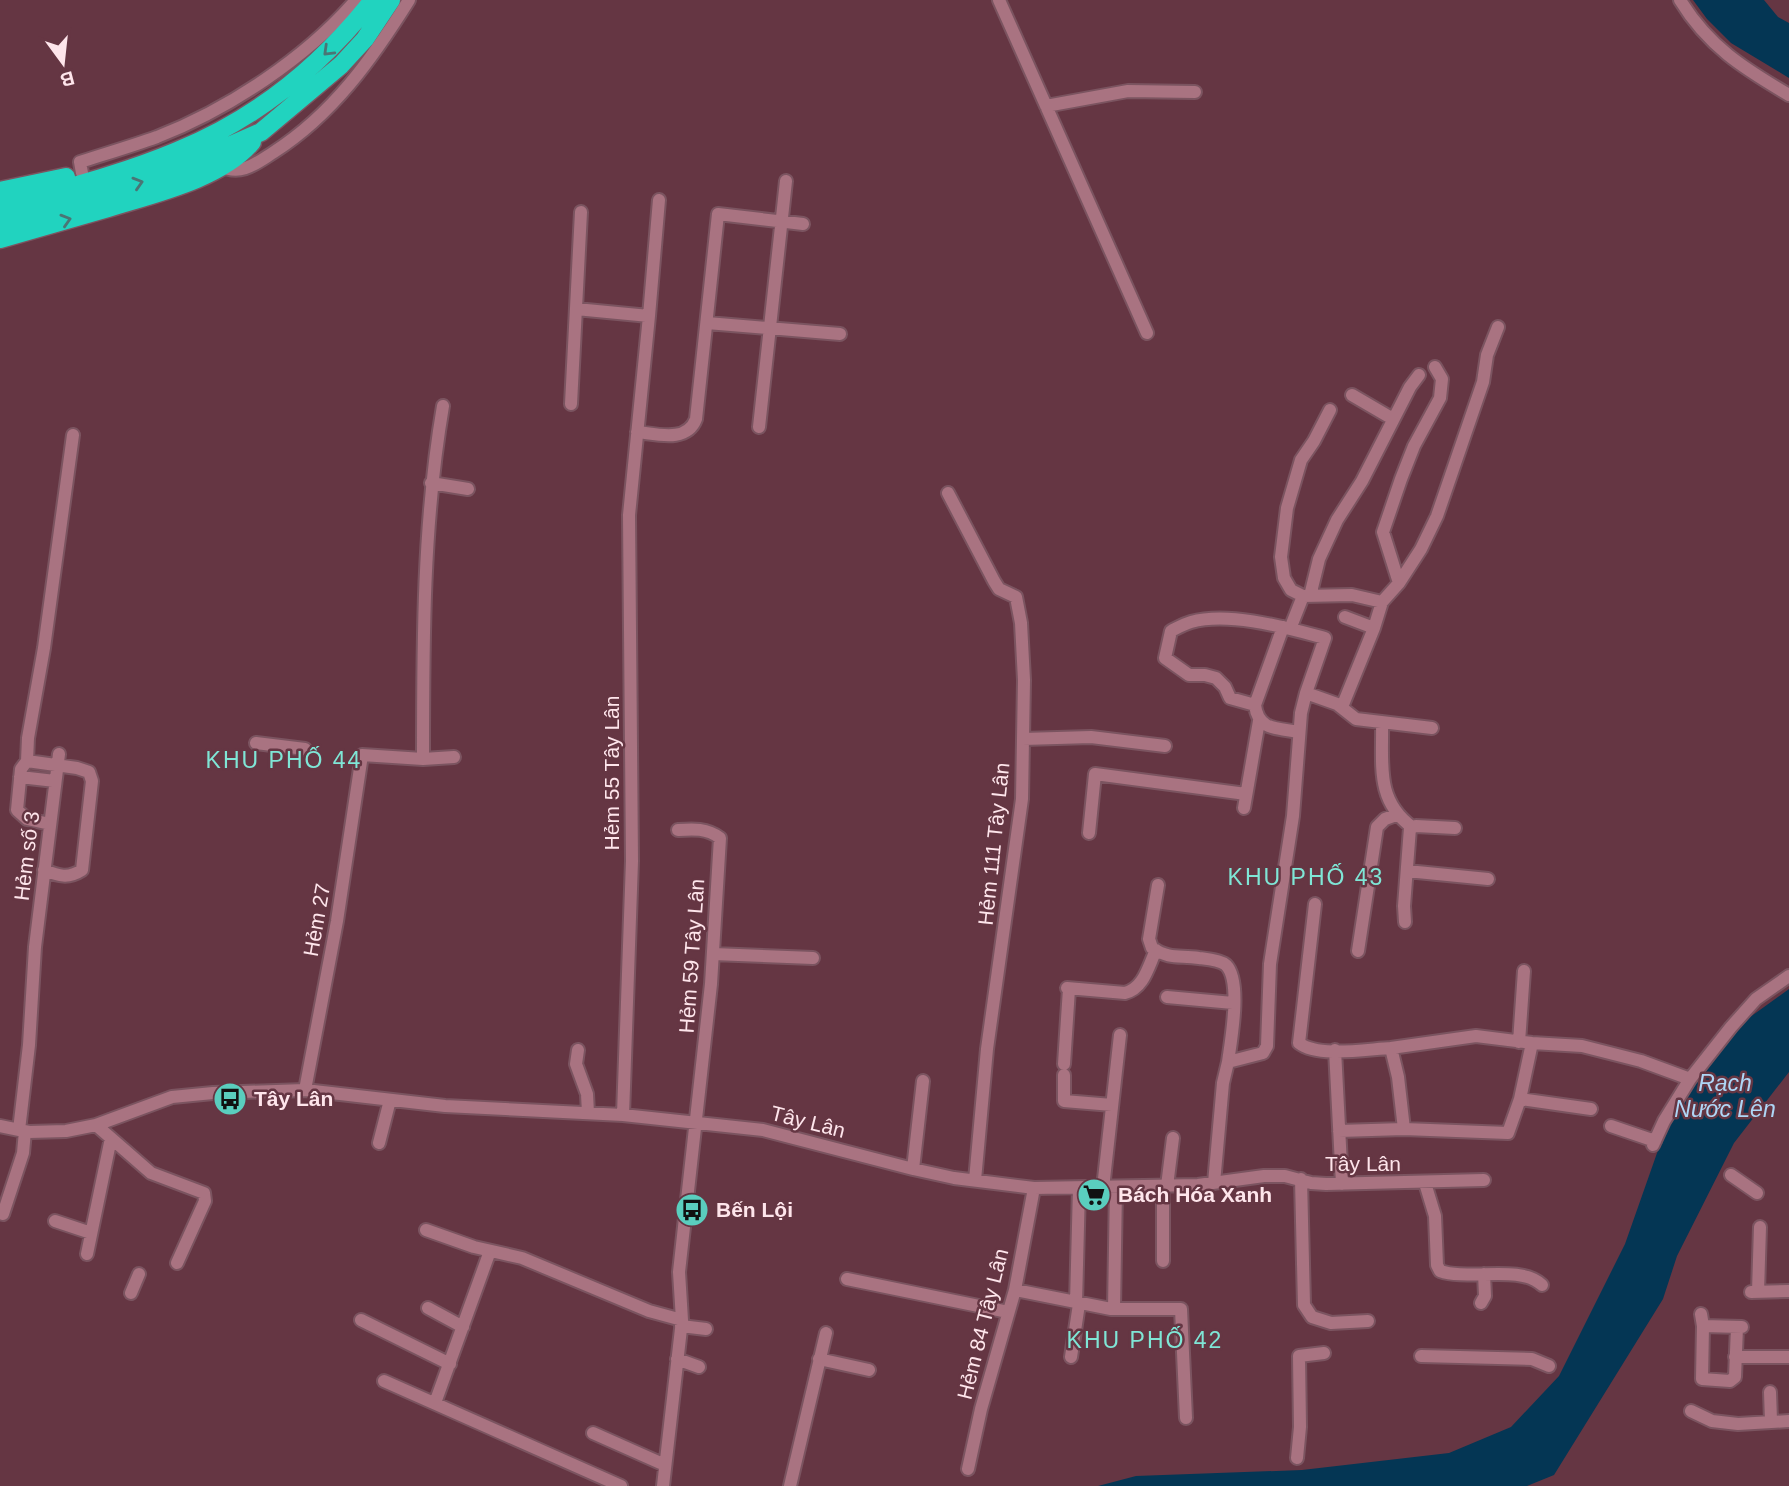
<svg xmlns="http://www.w3.org/2000/svg" width="1789" height="1486" font-family="Arial,sans-serif">
<style>
.water{fill:#043654}
.lines{fill:none;stroke-linecap:round;stroke-linejoin:round}
.minor-casing{stroke:#7b5460;stroke-width:16}
.highway-casing{stroke:#7b5460;stroke-width:21}
.minor{stroke:#a97381;stroke-width:12}
.highway{stroke:#21d3bf;stroke-width:18}
.oneway{stroke:#4a7575}
.labels{text-anchor:middle;stroke-width:5;stroke-linejoin:round;paint-order:stroke}
.street-label{font-size:21px;fill:#fee5eb;stroke:#653643}
.poi-label{font-size:21px;font-weight:bold;fill:#fee5eb;stroke:#653643;text-anchor:start}
.neighbourhood-label{font-size:23px;letter-spacing:2px;fill:#7fe6d6;stroke:#653643}
.water-label{font-size:23px;font-style:italic;fill:#aed6f6;stroke:#653643}
</style>
<rect width="100%" height="100%" fill="#653643"/>
<path class="water" d="M1693,0H1764L1778,17L1789,23V78L1731,43L1707,19Z
M1789,989V1072L1734,1143L1677,1256L1663,1299L1554,1475L1527,1486H1098L1136,1476L1302,1470L1449,1453L1511,1427L1559,1376L1625,1244L1669,1119L1694,1077L1739,1025Z"/>
<g class="lines">
<defs>
<path id="minor" d="M999,0L1147,333
M1680,0C1708,46 1743,68 1789,95
M1046,106L1128,91L1195,92
M220,166C242,176 255,164 274,152C333,114 372,59 409,0
M82,173L80,162C105,154 132,146 157,137C229,109 306,58 356,0
M576,309L649,316L659,200
M707,323L840,334
M1352,395L1393,419
M571,404L581,212
M759,427L786,181
M637,432C657,434 687,443 696,419L718,214L803,224
M431,483L468,489
M948,493L994,581L999,589L1016,597L1021,623L1024,680L1022,799L987,1049L975,1180
M1399,583L1383,532L1401,479L1414,446L1440,398L1442,379L1435,367
M1303,596L1291,590L1284,578L1281,557L1287,508L1301,460L1314,441L1330,410
M1310,596L1319,559L1337,520L1362,481L1410,387L1419,375
M1283,627L1255,705C1258,731 1278,728 1299,732
M1374,628L1382,602L1399,583L1421,549L1437,516L1483,382L1487,355L1498,327
M1290,629L1303,596L1352,595L1382,602
M1255,705L1230,698L1225,687L1216,678L1205,675H1189L1165,658L1171,631C1177,628 1184,624 1191,622C1229,611 1287,628 1325,638L1306,693
M1342,707L1374,628L1345,617
M1382,722C1383,764 1375,800 1412,827
M1023,739L1091,737L1165,746
M256,743L305,749
M423,759C423,641 423,522 443,406
M27,761L77,768L89,772L92,781L82,870C68,879 59,876 44,870
M20,777L55,781
M1244,808L1259,721
M50,824L27,819L17,810L21,769L27,761L28,738L44,648L73,435
M1089,833L1095,774L1246,794
M1407,871L1488,879
M1158,885L1149,939L1152,948C1171,960 1179,955 1199,958C1207,959 1220,960 1226,965C1242,981 1231,1040 1228,1062
M1315,904L1299,1043C1318,1058 1368,1049 1391,1048L1398,1077L1404,1129L1508,1133L1520,1099L1532,1043
M1405,922L1404,906L1410,828L1416,826L1455,828
M1358,951L1377,827L1385,819L1396,815
M713,954L813,958
M1067,988L1125,993C1144,988 1148,967 1156,950
M1167,997L1233,1003
M1519,1042L1524,971
M1391,1048L1476,1036L1532,1043L1582,1046L1641,1061L1690,1079
M578,1050L576,1064L587,1094L588,1113
M1335,1050L1342,1184
M1064,1064L1069,989
M1064,1075V1101L1112,1105
M305,1090L337,921L362,755L423,759L454,757
M1520,1099L1591,1109
M623,1115L632,861L629,515L649,316
M96,1125L151,1173L204,1193L205,1201L177,1263
M0,1126L29,1132L66,1131L96,1125L172,1097L213,1093L305,1090L445,1106L623,1115L763,1130L913,1169L954,1178L1034,1188L1198,1185L1264,1176H1285L1311,1183L1326,1184L1484,1180
M1611,1126L1655,1141
M19,1130L29,1045L35,947L59,754
M1339,1131L1404,1129
M379,1143L390,1100
M1653,1145L1664,1121L1690,1079L1731,1027L1756,999L1789,976
M913,1169L923,1081
M1731,1175L1757,1193
M1301,1179L1304,1305L1312,1317L1331,1323L1368,1321
M1214,1183L1223,1083L1228,1062L1263,1053L1267,1046L1270,964L1293,816L1301,713L1306,693L1337,704L1356,719L1432,728
M1425,1183L1435,1216L1437,1265L1440,1271C1468,1281 1520,1264 1542,1285
M1163,1186V1261
M1167,1186L1173,1138
M1103,1188L1120,1035
M3,1214L23,1153L25,1131
M55,1221L91,1233
M426,1230L474,1247L522,1258L649,1311L682,1320
M87,1254L111,1138
M847,1279L1008,1312
M1015,1290L1111,1309H1181L1186,1418
M1751,1292L1789,1291
M1758,1292L1760,1227
M131,1293L139,1274
M1076,1303L1079,1188
M1481,1303L1485,1296L1484,1274
M428,1308L463,1327
M1114,1309L1116,1187
M1701,1314L1703,1326L1702,1379L1730,1381L1735,1377L1737,1327
M361,1320L450,1364
M681,1326L706,1329
M1703,1326L1742,1327
M1421,1356L1532,1359L1549,1366
M1071,1357L1079,1304
M1735,1357H1789
M677,1359L699,1367
M819,1359L869,1370
M384,1381L621,1486
M1770,1392L1771,1421
M435,1403L490,1251
M1691,1411L1712,1421L1738,1424L1789,1421
M593,1433L665,1465
M1297,1458L1300,1427L1299,1356L1324,1353
M968,1469L981,1409L1015,1290L1034,1188
M663,1486L682,1320L679,1272L711,984L720,838C707,828 693,829 678,830
M790,1486L826,1333"/>
<path id="highway" d="M0,191L66,177
M0,207C59,190 120,175 177,151C256,119 321,66 373,0
M0,222L163,175L261,132L341,65L365,39L391,0
M0,239C36,229 72,218 108,208C153,194 221,179 252,142"/>
</defs>
<use href="#minor" class="minor-casing"/>
<use href="#highway" class="highway-casing"/>
<use href="#minor" class="minor"/>
<use href="#highway" class="highway"/>
</g>
<defs><path id="oneway-chevron" d="M-2-3.5L2.5 0L-2 3.5" fill="none" stroke-width="1.6" stroke-linecap="round" stroke-linejoin="round" transform="scale(1.75)"/></defs>
<g class="oneway">
<use href="#oneway-chevron" transform="translate(328 51) rotate(136)"/>
<use href="#oneway-chevron" transform="translate(138 183) rotate(-17)"/>
<use href="#oneway-chevron" transform="translate(66 220) rotate(-17)"/>
</g>
<defs>
<symbol id="bus-disc" viewBox="-11 -11 22 22"><circle r="9.5" fill="#5acebe" stroke="#653643"/><path d="M-5-6H5V4H4V6H2V4H-2V6H-4V4H-5ZM-3.5-4V0h7V-4ZM-3.5 1.2v1.5H-2V1.2ZM2 1.2v1.5H3.5V1.2Z" fill="#111"/></symbol>
<symbol id="supermarket-disc" viewBox="-11 -11 22 22"><circle r="9.5" fill="#5acebe" stroke="#653643"/><path d="M-6-5.5h2.5l.6 2H6L4.5 2H-2.5L-4.4-4H-6ZM-1.5 3.2a1.3 1.3 0 1 0 .1 0ZM3 3.2a1.3 1.3 0 1 0 .1 0Z" fill="#111"/></symbol>
</defs>
<g fill-rule="evenodd">
<use href="#bus-disc" x="211" y="1080" width="38" height="38"/>
<use href="#supermarket-disc" x="1075" y="1176" width="38" height="38"/>
<use href="#bus-disc" x="673" y="1191" width="38" height="38"/>
</g>
<g class="labels">
<g class="street-label">
<text transform="translate(612 773) rotate(-90)" y="7">Hẻm 55 Tây Lân</text>
<text transform="translate(994 844) rotate(-84)" y="7">Hẻm 111 Tây Lân</text>
<text transform="translate(27 856) rotate(-83)" y="7">Hẻm số 3</text>
<text transform="translate(317 920) rotate(-80)" y="7">Hẻm 27</text>
<text transform="translate(692 956) rotate(-86)" y="7">Hẻm 59 Tây Lân</text>
<text transform="translate(808 1122) rotate(14)" y="7">Tây Lân</text>
<text x="1363" y="1171">Tây Lân</text>
<text transform="translate(983 1324) rotate(-76)" y="7">Hẻm 84 Tây Lân</text>
</g>
<g class="poi-label">
<text x="254" y="1106">Tây Lân</text>
<text x="1118" y="1202">Bách Hóa Xanh</text>
<text x="716" y="1217">Bến Lội</text>
</g>
<g class="neighbourhood-label">
<text x="284" y="768">KHU PHỐ 44</text>
<text x="1306" y="885">KHU PHỐ 43</text>
<text x="1145" y="1348">KHU PHỐ 42</text>
</g>
<g class="water-label">
<text x="1725" y="1091">Rạch<tspan x="1725" dy="26">Nước Lên</tspan></text>
</g>
</g>
<g transform="translate(63 63) rotate(165)" stroke="#653643" stroke-width="5" paint-order="stroke">
<path d="M0-5L12 26L0 18L-12 26Z" fill="#fee5eb"/>
<text y="-10" font-size="19" font-weight="bold" text-anchor="middle" fill="#fee5eb">B</text>
</g>
</svg>
